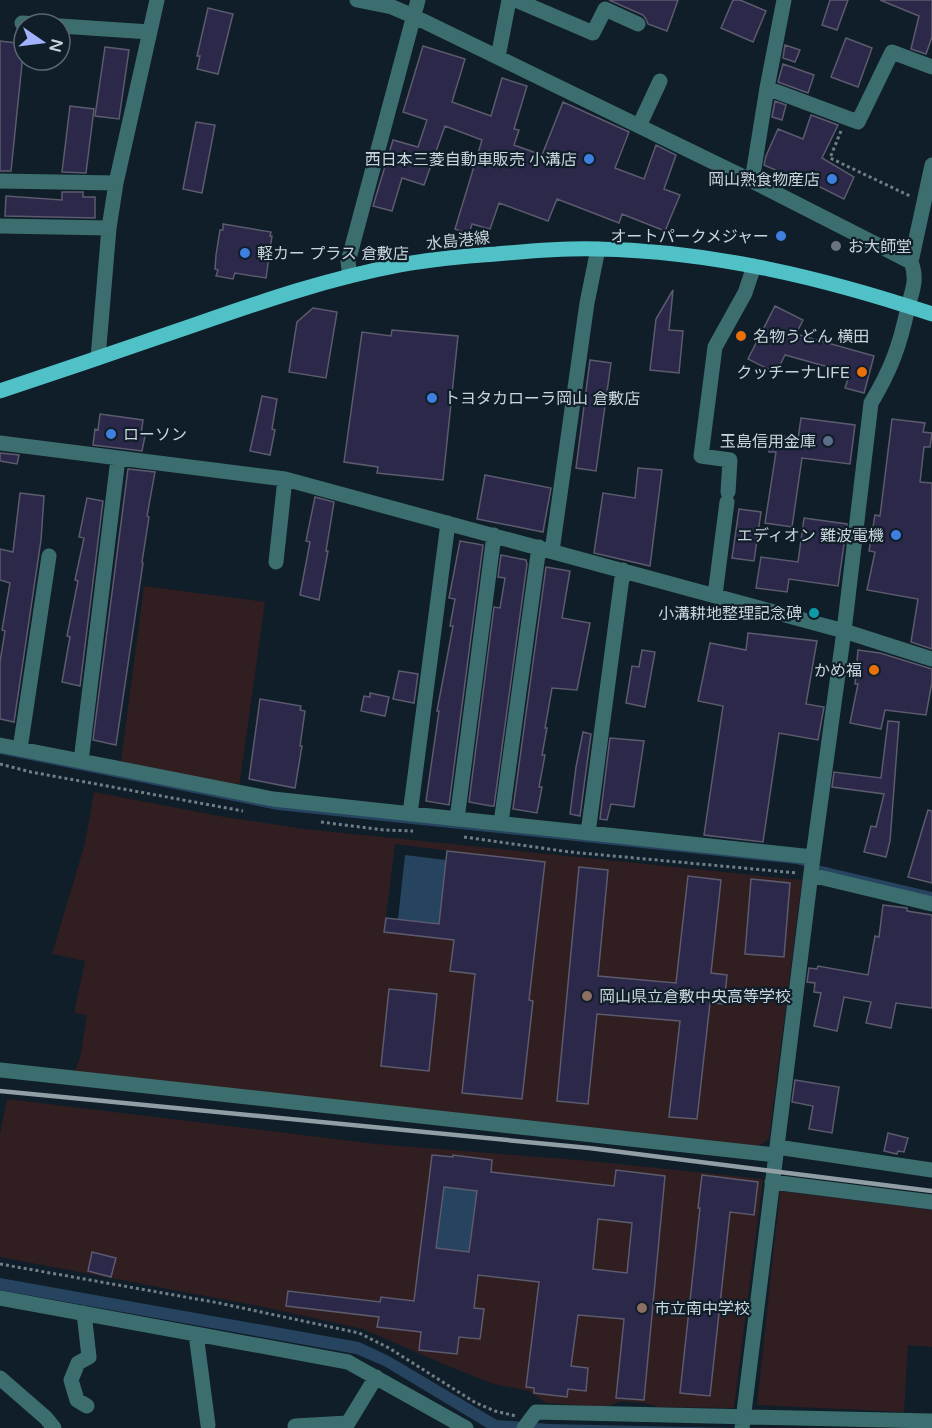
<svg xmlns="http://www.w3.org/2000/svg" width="932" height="1428" font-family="'Varela Round','Noto Sans JP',sans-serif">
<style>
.education{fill:#311e20;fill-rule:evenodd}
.water{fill:#26445f}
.building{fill:#2b2849;stroke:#5c5b6e;stroke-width:1.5;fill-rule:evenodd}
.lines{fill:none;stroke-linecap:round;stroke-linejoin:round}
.path{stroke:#717e87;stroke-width:3;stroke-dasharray:3 3;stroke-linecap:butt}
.minor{stroke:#3c6e70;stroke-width:15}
.major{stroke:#50c1c6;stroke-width:15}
.rail{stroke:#929ea6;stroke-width:4.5}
.shop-dot{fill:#3f7fe0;stroke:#0f1e29;stroke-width:2}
.worship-dot{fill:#6b7280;stroke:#0f1e29;stroke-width:2}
.food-dot{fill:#e8710a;stroke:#0f1e29;stroke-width:2}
.service-dot{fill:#5c6f8a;stroke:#0f1e29;stroke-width:2}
.culture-dot{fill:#0f9aa8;stroke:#0f1e29;stroke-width:2}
.education-dot{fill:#8d6e63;stroke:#0f1e29;stroke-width:2}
.labels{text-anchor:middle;stroke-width:4.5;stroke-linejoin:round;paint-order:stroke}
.poi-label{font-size:16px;fill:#cad4dc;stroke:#0f1e29;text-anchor:end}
.street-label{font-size:16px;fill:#cad4dc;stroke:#0f1e29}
</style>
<rect width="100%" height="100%" fill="#0f1e29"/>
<path class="education" d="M144,586L265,602L239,788L121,761Z
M94,792L219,816L304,829L802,880L769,1139L756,1148L74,1073L80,1058L87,1015L74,1013L85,961L52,954L85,843ZM395,844L459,852L449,939L384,932ZM464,853L545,862L532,980L450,971ZM580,867L608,870L598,976L665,982L661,1020L597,1014L588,1104L557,1101ZM751,880L790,883L784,957L746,954ZM685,975L727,976L724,1004L710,1003L697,1119L669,1116ZM389,990L437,994L429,1071L381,1066ZM473,994L533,1001L522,1099L462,1092Z
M7,1099L376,1144L590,1161L763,1179L734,1408L658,1407L645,1403L621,1401L606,1407L546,1403L529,1391L494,1384L448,1366L363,1329L259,1306L0,1257V1134ZM432,1155L453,1157V1155L492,1160L476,1285L417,1278ZM616,1170L665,1176L660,1215L633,1212L632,1223L610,1220ZM512,1174L602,1185L590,1287L499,1277ZM702,1175L758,1183L754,1215L698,1208ZM729,1218L710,1396L681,1393H680ZM632,1224L661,1227L644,1400L616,1397L624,1319L600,1317L605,1271L627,1273ZM92,1252L116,1258L111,1277L88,1271ZM288,1291L371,1301H372L286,1305ZM381,1297L483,1309L459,1337L457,1354L419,1350L421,1332L377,1327ZM536,1305L578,1310L571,1366L588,1369L586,1391L568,1389L567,1397L534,1393V1388L526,1387Z
M780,1191L932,1210V1347L908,1345L904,1412L757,1405Z"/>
<path class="water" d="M0,750L279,806L796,860L932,892V897L796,864L278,810L0,754Z
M405,855L446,860L439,924L398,919Z
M444,1187L477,1191L469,1252L436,1248Z
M0,1278L359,1342L389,1356L497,1420L549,1424L734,1428H487L384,1366L356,1354L0,1290Z"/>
<path class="building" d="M609,0H678L667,31L648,24L646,19L643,15Z
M733,0H740L766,11L753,42L721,28Z
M830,0H848L837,30L822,25Z
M880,0H932V37L926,54L911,49L919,16Z
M208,8L233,14L218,74L197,69L200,56H197Z
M846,38L872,48L858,87L831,77Z
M0,41L24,44L11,171H0Z
M785,45L800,50L795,62L783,58Z
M423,46L465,59L452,102L491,116L502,78L527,86L514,129L519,130L514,145L542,155L563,102L629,132L615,168L644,179L656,145L676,155L664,189L680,195L665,231L622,214L619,223L557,199L548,221L499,203L490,229L472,224L469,234L455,229L482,140L445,126L424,185L402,178L392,211L373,206L393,140L418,147L427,120L403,112Z
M105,47L129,50L119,119L95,116Z
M783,64L814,75L808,93L778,82Z
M775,101L786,105L782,120L772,117Z
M70,106L94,109L86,173L62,172Z
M811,115L838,125L822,158L854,177L844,199L806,180L805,183L764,165L766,156L778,129L803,139Z
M196,122L215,125L202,193L183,189Z
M62,192H83V197H95V218L5,216L6,196L62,200Z
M223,224L271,232L270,236H272L266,278L235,273L233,279L216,276L218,270L215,269L216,255L220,230H223Z
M673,290L669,330L683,331L679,373L650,370L656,319Z
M775,306L803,320L796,334L874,356L864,393L845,388L850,373L785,355L776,373L748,359Z
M313,308L337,312L326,378L289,372L297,322Z
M392,330L458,336L443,480L377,473L378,467L344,462L362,332L391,336Z
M590,360L611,363L596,471L576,468Z
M262,396L277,399L272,429L275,430L270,455L250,451Z
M100,414L143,420L141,435L145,436L142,451L93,445L95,429L98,430Z
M801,418L855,425L850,464L802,458L792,527L765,523L776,452H769L771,434L798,439Z
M892,419L925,423L923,432L932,433L930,447H924L920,482L932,483V649L911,642L918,599L867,590L875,552L869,551L875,515L880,516Z
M0,453L19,455L17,464L0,461Z
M638,468L662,470L650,566L594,553L603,493L635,498Z
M128,469L155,472L147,516L149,517L142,562L143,563L116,745L93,740Z
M485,475L551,488L543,532L477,519Z
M20,493L44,496L41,540L14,722L0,719V662L5,631L2,630L10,583L0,580V549L13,552Z
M315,497L334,502L326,551H328L319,600L300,595L310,542L306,541Z
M87,498L103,501L80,686L62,682L70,637L67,636L78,581L75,580L84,538L79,537Z
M739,509L761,512L754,561L732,558Z
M804,518L847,524L838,586L789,579L787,592L756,588L761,557L798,562Z
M460,541L483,545L449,805L426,801L439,711H437L453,626H450L455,599L449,598Z
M501,555L526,560L527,564L494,806H491L469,802L494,607L500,608L505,578L498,577Z
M546,567L570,571L562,618L590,623L577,690L552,688L545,728H547L542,755H545L539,787H542L537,813L513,809Z
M748,633L817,641L806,704L824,707L818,740L779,733L763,842L704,835L723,706L698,701L710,643L746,650Z
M642,650L655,652L645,707L626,703L632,666L639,667Z
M858,650L880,653L932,669V682L926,715L885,710L881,729L850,723L858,684H855Z
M399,671L418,674L414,703L393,699Z
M370,693L389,697L385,716L361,711L364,696L370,697Z
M260,699L301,706L300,710L305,711L300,746H302L295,788L249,779Z
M888,721L899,722L890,841L886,857L864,852L871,826L876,827L884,794L832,787L834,772L881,778Z
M583,732L591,734L580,816L570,814L576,767Z
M610,738L644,741L634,807L611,804L607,820L600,819Z
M928,810L932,811V883L908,877Z
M447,851L545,862L529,1000L533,1001L522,1099L462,1093L475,974L450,971L454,940L384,932L386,918L439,924Z
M579,867L608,870L598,976L676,983L688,876L721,880L711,973L727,975L724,1004L710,1003L697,1119L669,1117L680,1021L597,1014L588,1104L557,1101Z
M751,879L790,883L784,957L745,954Z
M883,905L907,908V911L932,915V1008L896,1003L891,1028L866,1023L871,1002L844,997L837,1031L814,1026L821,993L814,992L815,983L807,982L809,968L817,969L818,966L868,975L875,936L879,937Z
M389,989L437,994L429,1071L381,1066Z
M795,1080L839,1087L832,1133L809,1129L813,1106L792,1102Z
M888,1133L908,1138L904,1152L898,1151L897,1154L884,1151Z
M432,1155L453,1157V1155L492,1160L491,1172L614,1186L616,1170L665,1176L644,1400L616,1398L624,1319L578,1315L571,1366L588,1368L586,1391L568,1389L567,1397L534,1393V1388L526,1387L539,1282L478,1275L474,1308L484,1309L480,1339L459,1337L457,1354L419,1350L421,1332L377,1327L379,1317L286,1306L288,1291L380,1302L381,1297L414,1301ZM444,1187L477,1191L469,1252L436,1248ZM598,1219L632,1223L627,1273L593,1269Z
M702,1175L758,1182L754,1215L730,1212L710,1396L680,1393L700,1208H698Z
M92,1252L116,1258L111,1277L88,1271Z"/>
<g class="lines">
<path class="path" d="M841,131L830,158L910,196
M0,764L31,772L243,811
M321,822L384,830L413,831
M464,837L570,852L797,873
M0,1264L219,1303L359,1333L389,1348L476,1403L495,1411L516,1416"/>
<path class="minor" d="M357,0L392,7L413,16L752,181L911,262
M516,0L593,33L605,9L638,24
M22,23L39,24
M60,26L150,32
M498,57L509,0
M767,88L858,122L892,52L932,67
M639,126L660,81
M0,181L116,183
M752,181L767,88L784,0
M0,226L109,228
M350,276L348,262L418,0
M98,358L109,228L116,183L157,0
M0,443L285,479L844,631L932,659
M728,492L730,460L701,456L715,347L745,293L754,266
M552,551L587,303L598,249
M276,562L285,479
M715,595L727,502
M0,745L273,799L813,857
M20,749L49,556
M81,761L117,467
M410,814L448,523
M457,819L494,535
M501,823L539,547
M588,833L623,570
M811,875L932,904
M0,1070L776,1155
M777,1147L932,1170
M772,1182L932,1202
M0,1298L348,1362L466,1428
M84,1313L89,1357L78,1363L71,1380L77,1400L87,1406
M196,1334L208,1425
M0,1378L46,1418L54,1428
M295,1426L348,1423L376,1377
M524,1428L536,1412L932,1421
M742,1428L813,857L844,631L871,403C891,370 900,345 908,307C912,291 918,279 911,262L932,165"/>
<path class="major" d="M0,391C66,369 131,347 197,324C263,301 330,278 400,265C432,259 464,256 496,254C530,251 563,248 597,249C712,251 824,278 932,314"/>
<path class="rail" d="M0,1091L589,1148L932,1191"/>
</g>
<g class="shop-dot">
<circle cx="589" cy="159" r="6"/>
<circle cx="832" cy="179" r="6"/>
<circle cx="781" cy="236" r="6"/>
<circle cx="245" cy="253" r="6"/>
<circle cx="432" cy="398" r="6"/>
<circle cx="111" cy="434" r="6"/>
<circle cx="896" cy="535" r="6"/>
</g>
<circle class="worship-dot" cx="836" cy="246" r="6"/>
<g class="food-dot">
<circle cx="741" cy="336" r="6"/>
<circle cx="862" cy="372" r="6"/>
<circle cx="874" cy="670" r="6"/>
</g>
<circle class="service-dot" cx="828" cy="441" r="6"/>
<circle class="culture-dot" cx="814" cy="613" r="6"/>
<g class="education-dot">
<circle cx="587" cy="996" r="6"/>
<circle cx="642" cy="1308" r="6"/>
</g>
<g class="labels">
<g class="poi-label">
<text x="577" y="165">西日本三菱自動車販売 小溝店</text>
<text x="820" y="185">岡山熟食物産店</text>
<text x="769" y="242">オートパークメジャー</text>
<text x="848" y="252" text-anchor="start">お大師堂</text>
<text x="257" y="259" text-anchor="start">軽カー プラス 倉敷店</text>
<text x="753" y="342" text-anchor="start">名物うどん 横田</text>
<text x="850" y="378">クッチーナLIFE</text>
<text x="444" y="404" text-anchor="start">トヨタカローラ岡山 倉敷店</text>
<text x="123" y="440" text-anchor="start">ローソン</text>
<text x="816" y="447">玉島信用金庫</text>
<text x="884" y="541">エディオン 難波電機</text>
<text x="802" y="619">小溝耕地整理記念碑</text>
<text x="862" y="676">かめ福</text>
<text x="599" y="1002" text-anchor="start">岡山県立倉敷中央高等学校</text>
<text x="654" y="1314" text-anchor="start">市立南中学校</text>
</g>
<g class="street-label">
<text transform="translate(458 240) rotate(-6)" y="6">水島港線</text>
</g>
</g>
<g transform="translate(42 42) rotate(104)"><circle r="28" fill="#0f1e29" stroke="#5a6771" stroke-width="1.5"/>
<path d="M0-4.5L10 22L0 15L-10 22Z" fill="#a2b2fd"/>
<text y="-9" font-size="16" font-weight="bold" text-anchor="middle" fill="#cad4dc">N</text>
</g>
</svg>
